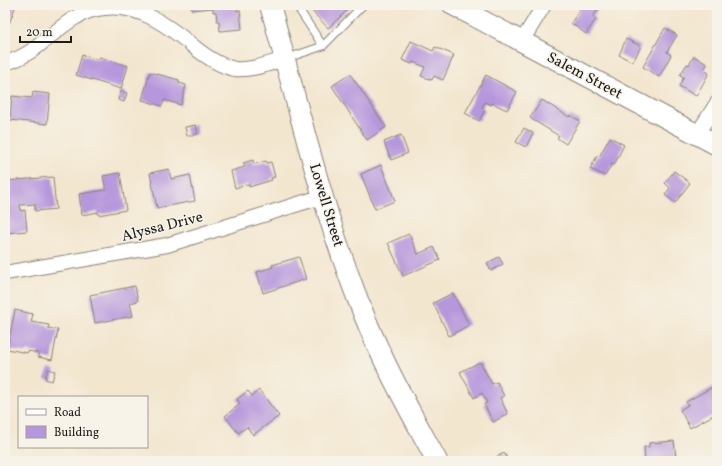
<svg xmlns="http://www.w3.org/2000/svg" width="722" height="466" font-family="Vollkorn,serif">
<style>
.building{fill:#b696dc}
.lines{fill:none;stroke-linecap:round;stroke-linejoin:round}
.service-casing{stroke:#888176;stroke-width:9}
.minor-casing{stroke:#888176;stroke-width:16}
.secondary-casing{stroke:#888176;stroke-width:22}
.service{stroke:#fff;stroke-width:7}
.minor{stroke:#fff;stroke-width:14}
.secondary{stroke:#fff;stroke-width:20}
.labels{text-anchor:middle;stroke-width:3;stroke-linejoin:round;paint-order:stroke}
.street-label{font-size:15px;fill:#1c1c1c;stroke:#f7f3e8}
</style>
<rect width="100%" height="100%" fill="#f7f3e8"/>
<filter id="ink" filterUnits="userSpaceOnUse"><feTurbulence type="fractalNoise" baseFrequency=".025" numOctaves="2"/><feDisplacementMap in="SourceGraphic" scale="8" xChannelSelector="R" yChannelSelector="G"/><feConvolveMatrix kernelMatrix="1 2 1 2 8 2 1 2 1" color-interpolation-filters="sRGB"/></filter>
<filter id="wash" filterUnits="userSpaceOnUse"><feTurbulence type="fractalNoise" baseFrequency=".012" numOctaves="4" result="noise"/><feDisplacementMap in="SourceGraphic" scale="16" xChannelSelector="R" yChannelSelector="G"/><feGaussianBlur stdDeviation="0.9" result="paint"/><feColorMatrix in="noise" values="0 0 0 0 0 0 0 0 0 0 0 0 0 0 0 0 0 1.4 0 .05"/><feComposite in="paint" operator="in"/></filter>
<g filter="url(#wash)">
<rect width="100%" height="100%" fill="#f3e6cf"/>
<g id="blocks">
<path class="building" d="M5,5H16L9,24L5,23Z
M191,5H237V11L240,10L242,29L220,31L219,21H217L216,12H213V8L192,10Z
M306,5H353L328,28Z
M583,5H598L599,8L593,17L596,19L586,34L571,23Z
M665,28L677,35L667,52L671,55L659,77L643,67Z
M626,39L641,46L633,62L619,55Z
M411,41L433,51L435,47L454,55L443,80L434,76L432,80L421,76L425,67L413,62L412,64L402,60Z
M82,55L98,60L99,57L128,66L121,89L76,75Z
M694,56L707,64L704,70L709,73L696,96L679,86L684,77L680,75L687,64L689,65Z
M150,72L179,80V83L186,85L181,105L164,100L162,106L142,100Z
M350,74L386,127L367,140L332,86Z
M486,75L517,92L507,110L492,103L491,105L485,102L482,108L485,110L479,121L465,113Z
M121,91L127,93L124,102L118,100Z
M33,92L50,94L47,124L10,120L12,96L32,98Z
M542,100L569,117L570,115L580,121L566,144L557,138L559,136L530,118Z
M196,125L198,134L187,136L185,127Z
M524,128L533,133L526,147L516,142Z
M401,135L408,153L391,160L384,142Z
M610,137L624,145L614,165L612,164L605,176L590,169L597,156L599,157Z
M253,160L254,164L266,161L267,163L271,162L275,177L271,178L272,180L249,187V184L235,188L231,171L245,167L243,163Z
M381,165L395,201L375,209L361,174Z
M169,169L171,179L190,175L195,201L157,208L150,173Z
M674,171L690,183L675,203L665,195L670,188L665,183Z
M120,173L126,210L98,215V212L82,215L79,194L106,190L103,176Z
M53,177L56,209L35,211V204L20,205L21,211L25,210L27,231L6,233L5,212H8L5,181Z
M409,234L418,254L434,247L440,260L403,276L388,243Z
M299,257L306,279L263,293L257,272L273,267L272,265Z
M499,257L503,264L491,271L487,263Z
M135,286L138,301L130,303L133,316L95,323L90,295Z
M453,293L469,325L449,336L433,303Z
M15,310L33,314L31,322L49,325L48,328L58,330L52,360L38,357L39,353L28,351L27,353L7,349Z
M480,362L492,384L497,382L504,396L500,398L508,414L493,422L484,404L487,403L482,393L474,398L460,372Z
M48,369L55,371L52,381L45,379Z
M716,385L717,413L690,428L680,410L688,405L686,402Z
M259,390L279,416L253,435L247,427L238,433L225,416L240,404L237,399L248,391L252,396Z
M674,441L676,458L671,459V461H645L644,447H649V443Z
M504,453L509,461H489Z"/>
</g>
</g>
<g filter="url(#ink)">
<use href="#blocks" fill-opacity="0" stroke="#888176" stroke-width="1"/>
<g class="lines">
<defs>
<path id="service" d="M296,5L323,46
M285,59L323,46L363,5"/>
<path id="minor" d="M522,41L544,5
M5,63C45,53 62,12 104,8C139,4 167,25 193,46C205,56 219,66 235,69C251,71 270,63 285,59
M697,134L717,103
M5,273L167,245L324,196"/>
<path id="secondary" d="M270,5C299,108 323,215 364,315C384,365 411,413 437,461
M453,5L717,145"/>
</defs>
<use href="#service" class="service-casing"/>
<use href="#minor" class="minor-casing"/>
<use href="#secondary" class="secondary-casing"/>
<use href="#service" class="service"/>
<use href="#minor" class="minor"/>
<use href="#secondary" class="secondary"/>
</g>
</g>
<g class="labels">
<g class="street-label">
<text transform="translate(585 75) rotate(28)" y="5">Salem Street</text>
<text transform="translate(327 205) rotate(73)" y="5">Lowell Street</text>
<text transform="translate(162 226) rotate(-14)" y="5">Alyssa Drive</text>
</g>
</g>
<rect width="722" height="466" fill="none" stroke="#f7f3e8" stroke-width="20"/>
<rect x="18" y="396" width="130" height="52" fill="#f7f3e8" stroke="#9f9d96"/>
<rect x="26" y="409" width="20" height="6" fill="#ffffff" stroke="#9f9d96"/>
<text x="54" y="416" font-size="12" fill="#1c1c1c">Road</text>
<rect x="26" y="426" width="20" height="12" fill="#b696dc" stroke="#9f9d96"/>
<text x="54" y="436" font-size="12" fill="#1c1c1c">Building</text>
<path d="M20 36v6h51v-6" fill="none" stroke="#1c1c1c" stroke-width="2"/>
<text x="26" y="36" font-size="12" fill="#1c1c1c" stroke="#f7f3e8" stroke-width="3" paint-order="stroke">20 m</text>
</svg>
